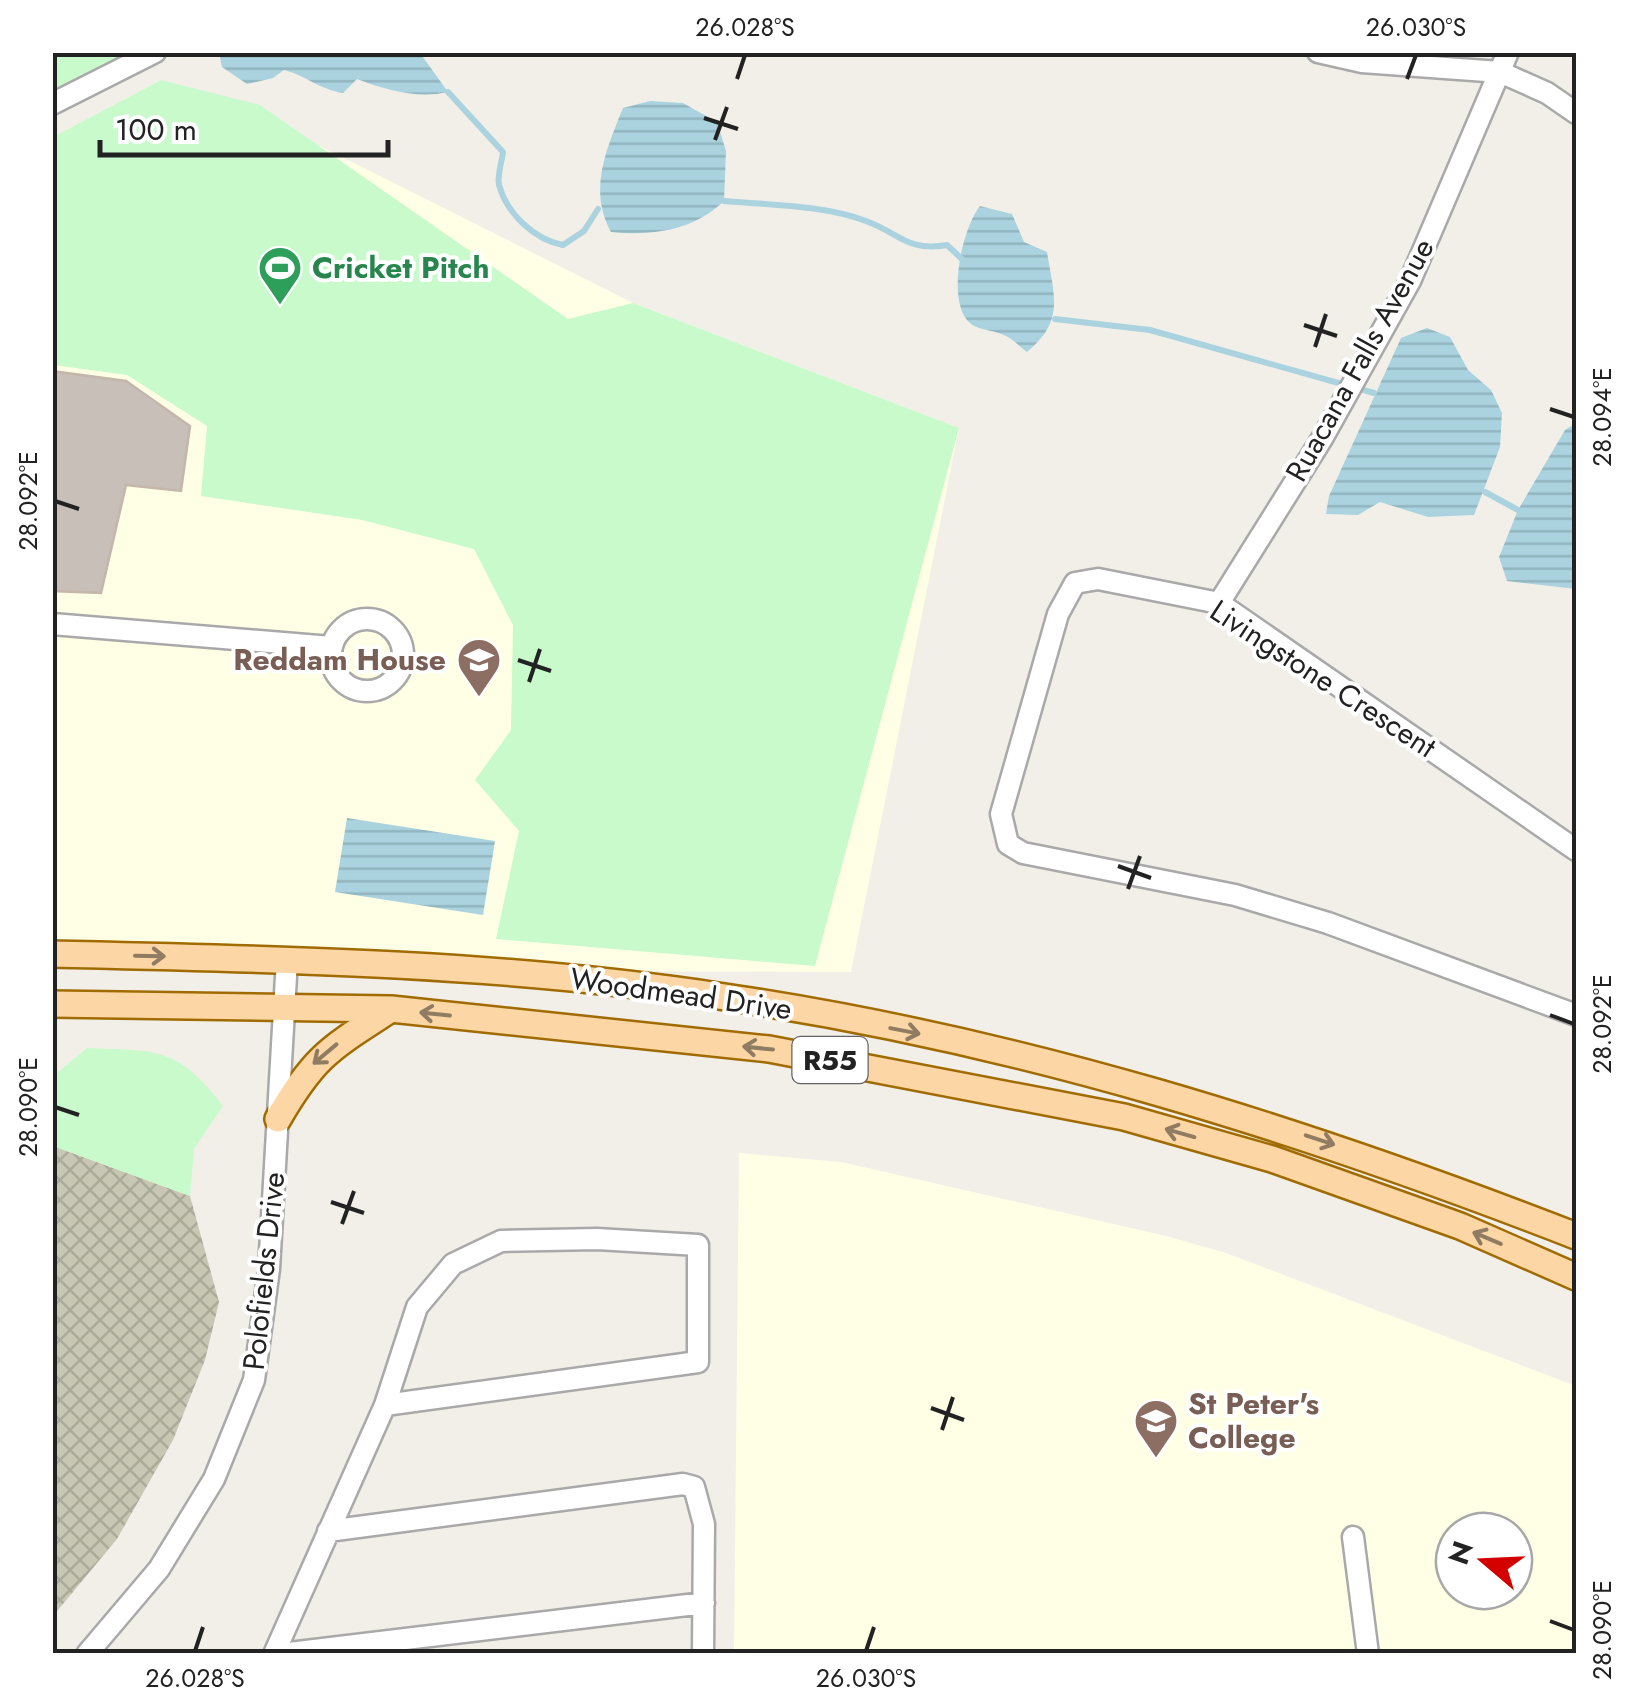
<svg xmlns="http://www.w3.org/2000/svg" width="1629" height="1706" font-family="Jost,sans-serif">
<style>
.education{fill:#ffffe5;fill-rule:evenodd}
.construction{fill:url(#construction-cross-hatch)}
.park{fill:#c8facc}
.water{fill:url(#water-rules)}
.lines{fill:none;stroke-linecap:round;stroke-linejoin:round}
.stream{stroke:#aad3df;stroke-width:6}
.building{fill:#c7bfb8;stroke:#c4b6ab;stroke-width:2.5}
.minor-casing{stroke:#a9a9a9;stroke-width:25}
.major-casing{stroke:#a06b00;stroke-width:30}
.minor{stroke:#fff;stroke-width:20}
.major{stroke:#fcd6a4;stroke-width:25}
.oneway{stroke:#8f7c63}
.ticks{fill:none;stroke:#222;stroke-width:4}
.labels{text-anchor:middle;stroke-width:8;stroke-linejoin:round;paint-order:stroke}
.shield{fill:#fff;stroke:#646464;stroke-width:2.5}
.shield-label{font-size:28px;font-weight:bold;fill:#222}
.leisure-label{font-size:30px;font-weight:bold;fill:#27864d;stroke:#fff;text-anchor:start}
.street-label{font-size:30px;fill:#222;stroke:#fff}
.education-label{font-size:30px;font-weight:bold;fill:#785e54;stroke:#fff;text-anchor:end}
.neatline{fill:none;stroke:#222;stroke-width:4}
.ticks-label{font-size:25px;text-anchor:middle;fill:#222}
</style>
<defs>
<pattern id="construction-cross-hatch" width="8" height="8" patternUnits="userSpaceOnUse" patternTransform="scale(2.5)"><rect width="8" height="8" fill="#c7c7b4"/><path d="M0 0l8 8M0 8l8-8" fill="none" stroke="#abab9a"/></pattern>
<pattern id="water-rules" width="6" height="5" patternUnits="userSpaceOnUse" patternTransform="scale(2.5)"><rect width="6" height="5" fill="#aad3df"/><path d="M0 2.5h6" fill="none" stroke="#92b5bf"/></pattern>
</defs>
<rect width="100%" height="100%" fill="#f2efe9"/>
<path class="education" d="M161,80L324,148L633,303L959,428L851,972L53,969V137Z
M739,1153L841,1162L1166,1236L1226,1253L1576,1386V1653L734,1654ZM1454,1531H1514V1591H1454Z"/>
<path class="construction" d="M53,1146L190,1196L219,1302L205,1360L173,1440L117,1539L53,1616Z"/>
<path class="park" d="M53,53H128L53,93Z
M161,80L260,105L568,319L633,303L959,428L815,966L496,939L519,831L475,780L511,730L513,625L474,549L362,520L201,496L207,426L127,375L53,365V137Z
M87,1048C158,1051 177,1046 223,1106L194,1149L190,1196L53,1146V1076Z"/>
<path class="water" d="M219,53H420L448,92C419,99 385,90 357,79L343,93C318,89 307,76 284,70L273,78L247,84L222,67Z
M650,101L683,103L717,122L726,151L724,201C693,231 652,236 611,232C588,190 606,150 623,108Z
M980,206L1012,214L1024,242L1047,252C1054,296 1065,321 1027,352C1019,346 1011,337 1001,334C992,330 979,330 971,324C945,304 962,228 980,206Z
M1427,328L1450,337L1468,370L1491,390L1502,413L1500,447L1474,515L1428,517L1380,502L1358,515L1326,514L1329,496L1401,338Z
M1576,423V589L1507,581L1499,557L1518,510L1565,430Z
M347,818L495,841L483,915L335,892Z"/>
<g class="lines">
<path class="stream" d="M448,92L503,152C502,161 497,176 499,185C507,214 535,240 563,245L584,231L598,209
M724,201C770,205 823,205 866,221C901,234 908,252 947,245L962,259
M1055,319L1150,330L1374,393
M1485,492L1518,510"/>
</g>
<path class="building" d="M52,371L126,381L190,426L181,491L126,485L101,593L52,591Z"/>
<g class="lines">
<defs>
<path id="minor" d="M1318,52L1362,62L1500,72L1547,93L1576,113
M52,104L155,52
M1219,603L1323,437L1410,281L1508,52
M331 655a36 36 0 1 1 72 0a36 36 0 1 1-72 0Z
M52,624L331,647
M1576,850L1219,603L1098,579L1075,583L1058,614L1001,814L1008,844L1023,853L1235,895L1328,923L1576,1015
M328,1531L683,1484L694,1487L704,1524L703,1654
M1353,1537L1368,1654
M87,1654L159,1569L214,1479L254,1380L269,1269L287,959
M274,1654L385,1405L417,1307L453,1264L501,1241L597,1239L698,1245V1362L385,1405
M281,1654L704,1603"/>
<path id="major" d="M52,954C277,959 503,963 725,997C1022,1041 1298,1128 1576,1236
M52,1004L391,1009L769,1049L1124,1117L1272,1159L1460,1226L1576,1277
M278,1119C315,1055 331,1048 391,1009"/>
</defs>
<use href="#minor" class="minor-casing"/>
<use href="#major" class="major-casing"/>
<use href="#minor" class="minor"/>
<use href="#major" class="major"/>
</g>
<defs><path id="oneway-shaft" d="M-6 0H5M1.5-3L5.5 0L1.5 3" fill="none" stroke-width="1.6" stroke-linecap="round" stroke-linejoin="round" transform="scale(2.5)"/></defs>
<g class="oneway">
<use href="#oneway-shaft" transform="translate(150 956) rotate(1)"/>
<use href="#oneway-shaft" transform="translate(435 1014) rotate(-174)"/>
<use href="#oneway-shaft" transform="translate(905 1031) rotate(11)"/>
<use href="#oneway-shaft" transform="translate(758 1048) rotate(-174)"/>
<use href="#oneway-shaft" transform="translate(325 1054) rotate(140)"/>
<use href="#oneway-shaft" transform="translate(1180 1133) rotate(-164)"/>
<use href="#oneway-shaft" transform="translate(1320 1140) rotate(18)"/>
<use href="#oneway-shaft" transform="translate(1487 1238) rotate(-157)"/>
</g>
<path class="ticks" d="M737,79L745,55M1407,79L1416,55M704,118L738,129M715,140L727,107M1304,325L1337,336M1315,347L1326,314M1550,409L1574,417M55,501L79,509M518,660L551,671M529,682L540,649M1118,866L1151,878M1128,889L1140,856M1550,1015L1574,1024M55,1107L79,1115M331,1202L364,1213M342,1224L354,1191M931,1408L964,1420M942,1430L953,1397M1550,1621L1574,1630M195,1651L203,1627M866,1651L874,1627"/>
<defs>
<symbol id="stadium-pin" viewBox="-11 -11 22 30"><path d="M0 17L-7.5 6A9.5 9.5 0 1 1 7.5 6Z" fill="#2e9e5b" stroke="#fff"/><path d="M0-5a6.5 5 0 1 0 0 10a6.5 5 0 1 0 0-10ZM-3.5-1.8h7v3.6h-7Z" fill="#fff"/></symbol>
<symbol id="school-pin" viewBox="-11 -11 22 30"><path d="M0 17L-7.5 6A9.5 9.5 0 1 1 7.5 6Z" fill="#8d6e63" stroke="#fff"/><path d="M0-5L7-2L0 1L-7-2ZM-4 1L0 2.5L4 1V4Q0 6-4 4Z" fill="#fff"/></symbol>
</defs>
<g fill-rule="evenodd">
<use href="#stadium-pin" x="255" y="243" width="50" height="68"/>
<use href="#school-pin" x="454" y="635" width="50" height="68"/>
<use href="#school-pin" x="1131" y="1396" width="50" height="68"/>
</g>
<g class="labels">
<rect class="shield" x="792.5" y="1037" width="75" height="46" rx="8"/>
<g class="shield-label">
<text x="830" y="1070">R55</text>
</g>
<g class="leisure-label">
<text x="312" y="278">Cricket Pitch</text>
</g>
<g class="street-label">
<text transform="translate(1360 360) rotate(-61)" y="10">Ruacana Falls Avenue</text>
<text transform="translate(1323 679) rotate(33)" y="10">Livingstone Crescent</text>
<text transform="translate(681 994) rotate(8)" y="10">Woodmead Drive</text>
<text transform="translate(264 1271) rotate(-84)" y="10">Polofields Drive</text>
</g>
<g class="education-label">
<text x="446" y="670">Reddam House</text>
<text x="1188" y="1414" text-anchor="start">St Peter's<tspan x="1188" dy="34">College</tspan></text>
</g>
</g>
<rect width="1629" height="1706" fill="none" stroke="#ffffff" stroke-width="110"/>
<g transform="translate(1484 1561) rotate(289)"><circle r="48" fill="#ffffff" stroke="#a7a7a7" stroke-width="2.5"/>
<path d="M0-8L18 38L0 25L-18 38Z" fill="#d40000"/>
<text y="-15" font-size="28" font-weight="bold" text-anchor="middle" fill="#222222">N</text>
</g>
<path d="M100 140v15h288v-15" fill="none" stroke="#222222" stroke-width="5"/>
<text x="115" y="140" font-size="30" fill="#222222" stroke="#ffffff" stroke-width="8" paint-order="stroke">100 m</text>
<rect x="55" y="55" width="1519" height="1596" class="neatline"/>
<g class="ticks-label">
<text x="745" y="36">26.028°S</text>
<text x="1416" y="36">26.030°S</text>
<text transform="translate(1602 417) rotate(-90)" y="9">28.094°E</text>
<text transform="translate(28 501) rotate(-90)" y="9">28.092°E</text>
<text transform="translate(1602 1024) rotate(-90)" y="9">28.092°E</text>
<text transform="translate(28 1107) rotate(-90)" y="9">28.090°E</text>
<text transform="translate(1602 1630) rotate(-90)" y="9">28.090°E</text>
<text x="195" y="1687">26.028°S</text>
<text x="866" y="1687">26.030°S</text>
</g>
</svg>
